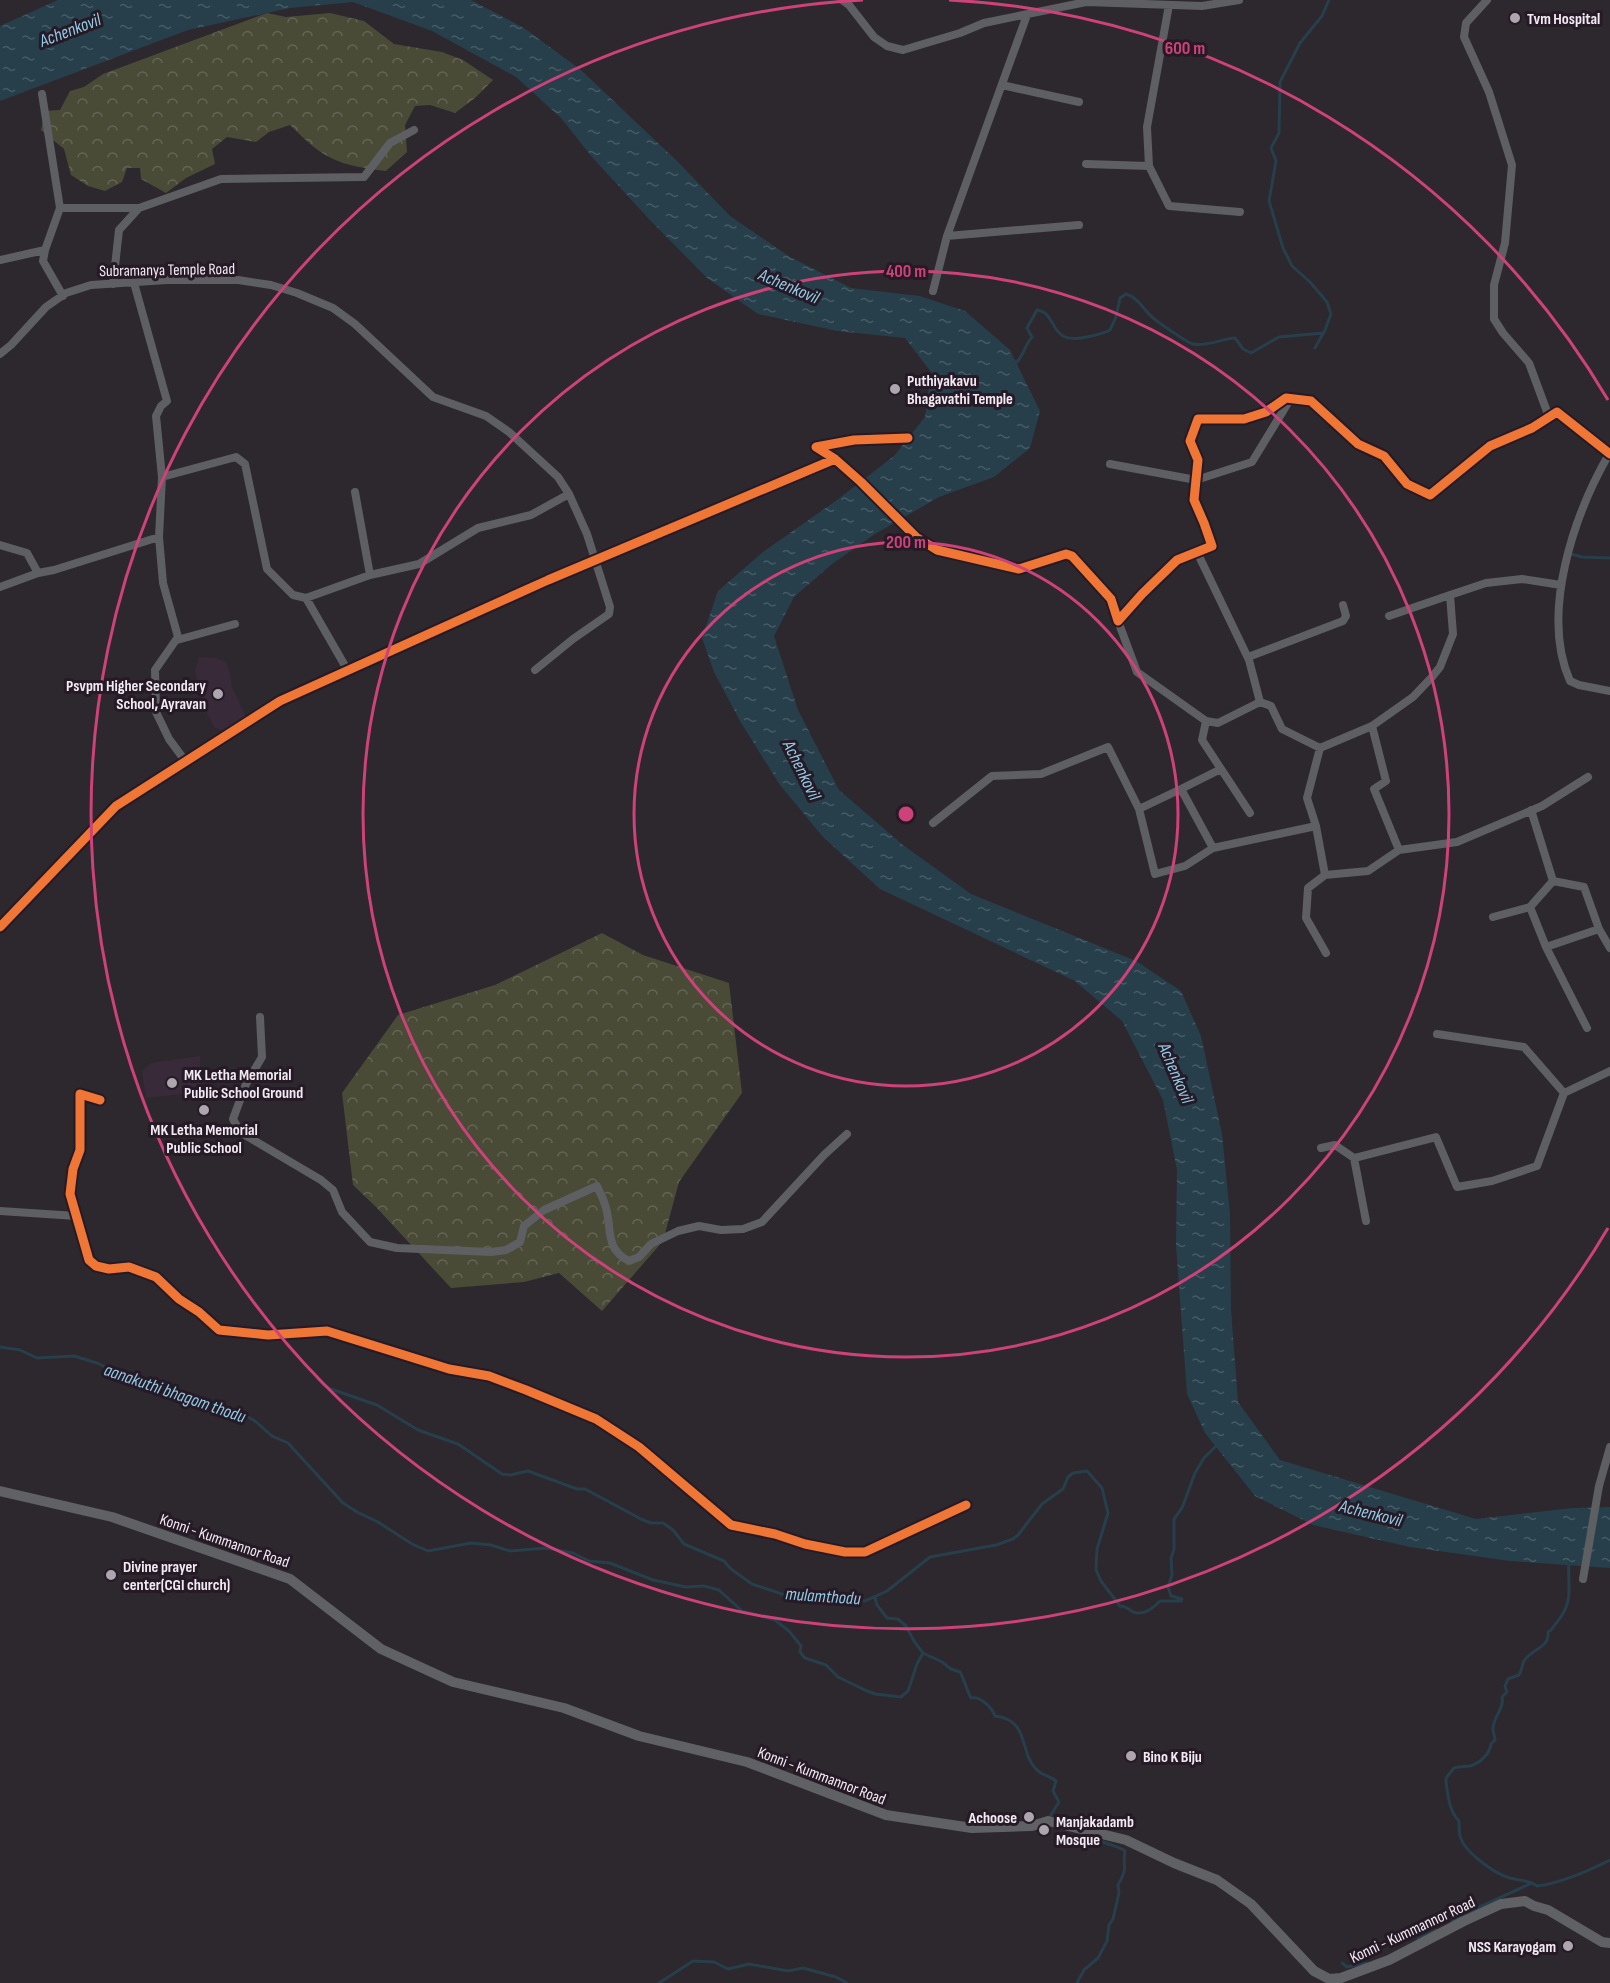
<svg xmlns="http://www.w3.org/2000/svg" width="1610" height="1983" font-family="'Sofia Sans Condensed',sans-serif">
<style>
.built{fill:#382a39}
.forest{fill:url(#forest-crowns)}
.water{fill:url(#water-ripples)}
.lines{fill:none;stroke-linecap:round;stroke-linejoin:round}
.stream{stroke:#263f4b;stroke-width:3}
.street{stroke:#5d5f63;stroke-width:8}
.secondary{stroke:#5f6165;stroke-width:10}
.cycleway-casing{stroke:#261a27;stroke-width:13}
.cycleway{stroke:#f07635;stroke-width:9}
.ring{fill:none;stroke:#cc4279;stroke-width:3}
.poi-dot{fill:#ada6ae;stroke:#261a27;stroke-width:2}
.labels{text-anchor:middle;stroke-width:6;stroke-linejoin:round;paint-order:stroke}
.poi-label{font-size:16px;font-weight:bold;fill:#f2eaf3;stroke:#261a27;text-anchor:start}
.street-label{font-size:16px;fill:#f2eaf3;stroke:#261a27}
.water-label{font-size:18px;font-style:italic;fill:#91cbe5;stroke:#261a27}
.centre{fill:#cc4279;stroke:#261a27;stroke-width:3}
.ring-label{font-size:18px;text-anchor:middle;font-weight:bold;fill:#cc4279;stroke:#261a27;stroke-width:6;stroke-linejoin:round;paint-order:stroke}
</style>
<defs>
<pattern id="forest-crowns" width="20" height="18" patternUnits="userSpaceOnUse" patternTransform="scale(1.5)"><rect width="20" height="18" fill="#494b36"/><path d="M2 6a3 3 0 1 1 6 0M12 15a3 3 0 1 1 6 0" fill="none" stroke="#646554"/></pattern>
<pattern id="water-ripples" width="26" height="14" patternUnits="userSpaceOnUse" patternTransform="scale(1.5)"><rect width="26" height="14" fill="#263f4b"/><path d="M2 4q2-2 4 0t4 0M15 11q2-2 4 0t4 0" fill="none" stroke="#465b65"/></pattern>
</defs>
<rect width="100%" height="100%" fill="#2d272e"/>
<path class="built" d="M199,657L217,658L226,662L230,674L232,687L247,719L224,732L214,727L206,711L195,671Z
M200,1056L201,1092L146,1098L142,1072L151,1063Z"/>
<path class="forest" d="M267,13L286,17L330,13L364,21L394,44L442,52L463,60L493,80L475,98L455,113L430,105L415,106L405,125L407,152L386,171C368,169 347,166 331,158C315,150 302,137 290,125L269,132L256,142L227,137L212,149L215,164L186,178L166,193L141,179L140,168H127L122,182L105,191L88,186L71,175L64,149L41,130L45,111L60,110L70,91L84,87L103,74Z
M602,933L643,955L729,983L742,1093L679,1182L663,1241L602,1311L559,1273L524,1282L451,1288L376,1207L353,1185L342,1093L398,1015L495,985Z"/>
<path class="water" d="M58,0H471L524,28L581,70L677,161L730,216L790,257L851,288L920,296L965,311L1010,350L1040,411L1030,448L994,477L939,497L875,534L832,564L794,597L774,636L798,710L839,790L903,845L971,894L1136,961L1181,991L1201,1036L1222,1134L1230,1214L1231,1310L1238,1402L1280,1460L1476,1519L1572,1508L1610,1507V1568L1510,1561L1410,1547L1313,1525L1255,1496L1205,1433L1187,1394L1176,1245L1177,1170L1163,1100L1122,1021L1075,981L880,889L823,837L780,785L740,721L714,672L702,638L718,591L763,552L837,500L894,456L925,417L931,372L905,338L837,331L758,314L707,278L648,218L592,157L561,118L516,77L432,31L353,2L290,8L188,30L0,101V26Z"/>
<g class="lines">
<path class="stream" d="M1315,348L1325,330L1331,314L1327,302L1310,282L1292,266L1283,248L1269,201L1276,161L1271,148L1279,133L1280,82L1300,43L1322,16L1329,0
M1014,362H1017C1024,354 1025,345 1032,337L1027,328L1037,310C1059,313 1047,346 1087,337C1095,335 1103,334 1110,330L1116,317L1120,298L1126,294C1137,297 1142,307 1150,315C1154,320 1188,343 1193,344C1205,347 1221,339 1235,338L1243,349L1251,353L1279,337L1323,333
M1571,554L1582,557L1610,558
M0,1347L20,1350L37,1358L74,1356L97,1363L144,1386L167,1391L219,1411L241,1413L255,1421L272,1436L288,1443L343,1503L357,1512L378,1522L412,1544L428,1551L471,1543L491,1545L510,1551L546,1548L573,1553L589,1561L610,1563L653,1580L686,1587L704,1586L719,1590L742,1611L775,1620L789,1631L801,1646L800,1652L805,1658L826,1665L838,1677L867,1691L875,1694L901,1697L908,1691L917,1664L923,1653
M318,1379L325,1386L331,1389L377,1405L418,1430L458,1444L502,1474L510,1475L528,1471L577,1489H585L641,1519L651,1523H663L673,1530L684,1544L724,1561L731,1569L752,1584L785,1595H845L857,1600L865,1601L887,1591L930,1557L996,1545L1013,1539L1018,1535L1042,1504L1063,1489L1068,1477L1073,1473L1087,1471L1102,1488L1108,1513L1097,1549L1096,1570L1101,1581L1120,1606C1126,1606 1128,1609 1133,1612C1144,1616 1153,1608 1160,1601H1181L1182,1599
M1569,1562C1567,1586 1575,1600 1557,1622C1553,1626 1554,1629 1548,1632C1550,1648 1531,1649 1524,1661C1522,1665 1522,1670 1519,1675L1508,1679L1505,1686L1507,1692L1502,1697C1505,1708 1492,1718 1493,1730C1493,1733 1495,1736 1495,1740L1491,1744C1490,1754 1480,1763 1470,1766C1465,1767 1460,1766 1454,1768L1446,1778V1782C1448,1796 1449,1811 1459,1821C1459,1826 1459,1831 1460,1836C1464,1852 1495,1874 1510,1878C1520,1881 1529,1880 1537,1886C1562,1883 1588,1871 1610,1860
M875,1598L877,1605L887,1618L898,1619L906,1626L914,1641L923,1653L942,1662L951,1669L960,1672C965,1681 966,1689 971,1698C981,1696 992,1708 995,1716C1030,1720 1019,1752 1036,1769C1041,1775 1050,1776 1056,1781L1053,1791L1059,1802L1049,1818
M1182,1599L1171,1596L1168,1587L1172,1575L1171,1558L1174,1550V1519L1182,1508L1195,1473L1204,1458L1218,1444
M1453,1921L1464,1914L1532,1883
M1418,1939L1436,1930
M1342,1963L1347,1967L1366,1963
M659,1983L693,1961L714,1962L728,1969L749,1964L788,1971L803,1968L836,1977L847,1983
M1077,1983L1084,1970L1098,1958L1107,1941L1109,1925L1113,1919L1119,1893L1118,1885C1129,1866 1122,1869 1125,1851C1116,1844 1103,1846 1095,1836"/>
<path class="street" d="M842,0L849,5L874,37L887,46L903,50L960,33L984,23L1086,2L1202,6L1239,0
M1487,0L1466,23L1464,37L1489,92L1512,165L1505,243L1494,285V319L1503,333L1529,363L1549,417
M1169,5L1147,127L1149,166L1169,206L1240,212
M1027,15L947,236L1079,225
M1002,85L1079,102
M42,94L60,208L45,250
M1086,164L1149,166
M60,208H139L119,230L113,284
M139,208L221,179L364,177L390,143L414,130
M0,260L45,250L43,261L63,296
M134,283L167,401L161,406L156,416L162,477L236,457L245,464L267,569L293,595L306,598L370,575
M933,291L947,236
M0,354L11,345L46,307L66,293L91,285L167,280H238L271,285L297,293L333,308L355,324L433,397L486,416L509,432L558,477L569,494L587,534L610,607L609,614L573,639L535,670
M908,438L854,440L816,447L835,459L861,482L916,537L937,550L1019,569L1066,554L1072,556L1111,599L1118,621L1142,594L1177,560L1212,546L1204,523L1194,500L1198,460L1190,441L1198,419H1244L1266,412L1286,398L1311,401L1358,444L1384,456L1407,484L1430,495L1490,446L1532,428L1557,412L1610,454
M1609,454C1574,515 1540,613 1570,681L1579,685L1610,691
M1110,464L1196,480L1252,462L1291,398
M162,477L159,537L163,583L178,637L155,670L156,712L169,739L186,762
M355,492L370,575L419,564L478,528L531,515L569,494
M0,545L27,553L38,573L54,570L159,537
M1197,552L1249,660L1260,702L1271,706L1282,729L1320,748L1372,726L1413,697L1432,677L1440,667L1453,634L1450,595L1486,583L1522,579L1561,585
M0,587L38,573
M306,598L348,671
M1389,616L1450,595
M1118,621L1137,672L1206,721L1218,723L1260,702
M177,640L235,624
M1248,657L1343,621L1346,616L1343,605
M1206,721L1202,740L1250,813
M1372,726L1386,781L1374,789L1399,850
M1221,769L1181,789L1213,848L1316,826L1307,798L1320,748
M1181,789L1139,809L1155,874L1185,866L1213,848
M1531,810L1553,881L1584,887L1599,929L1610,948
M933,823L992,776L1041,774L1108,747L1139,809
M1316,826L1325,875L1308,888L1306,918L1326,953
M1325,875L1368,871L1399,850L1457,842L1542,806L1588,777
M1493,917L1530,907
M0,927L116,806L280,701L548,580L835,459
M1546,947L1530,907L1553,881
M260,1017L262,1057L246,1084L233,1119L240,1132L321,1180L333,1190L342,1212L370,1242L397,1248L491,1252L506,1250L520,1242L524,1226L544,1210L597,1186C600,1193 604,1200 606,1208C612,1230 605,1249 629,1261L639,1257L651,1244L678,1231L699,1226L721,1230L743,1229L762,1222L824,1155L847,1134
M1587,1028L1546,947L1599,929
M1437,1034L1524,1047L1564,1093L1610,1071
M100,1100L80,1094V1150L73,1169L70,1194L89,1260L96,1266L109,1269L129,1267L156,1277L179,1299L199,1312L219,1330L268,1335L327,1331L449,1369L489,1376L526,1390L596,1419L639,1447L731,1525L775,1534L805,1544L845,1552H865L966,1505
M1321,1148L1335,1145L1354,1158L1436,1137L1457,1187L1492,1181L1537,1166L1564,1093
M1354,1158L1366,1221
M0,1211L76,1216
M1583,1579L1599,1486L1610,1447"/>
<path class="secondary" d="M0,1491L112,1517L290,1579L381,1649L453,1682L564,1708L639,1736L747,1762L886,1815L972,1828L1032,1826L1048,1821L1126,1840L1174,1863L1217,1880L1251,1904L1314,1971L1329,1979L1341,1978L1389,1960L1464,1921L1501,1904L1525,1901L1534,1906L1548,1910L1602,1942L1610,1943"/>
<defs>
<path id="cycleway" d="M908,438L854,440L816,447L835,459L861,482L916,537L937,550L1019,569L1066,554L1072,556L1111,599L1118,621L1142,594L1177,560L1212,546L1204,523L1194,500L1198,460L1190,441L1198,419H1244L1266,412L1286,398L1311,401L1358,444L1384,456L1407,484L1430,495L1490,446L1532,428L1557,412L1610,454
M0,927L116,806L280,701L548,580L835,459
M100,1100L80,1094V1150L73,1169L70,1194L89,1260L96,1266L109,1269L129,1267L156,1277L179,1299L199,1312L219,1330L268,1335L327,1331L449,1369L489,1376L526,1390L596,1419L639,1447L731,1525L775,1534L805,1544L845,1552H865L966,1505"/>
</defs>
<use href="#cycleway" class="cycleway-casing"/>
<use href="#cycleway" class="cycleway"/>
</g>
<g class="ring">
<circle cx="906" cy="814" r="272"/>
<circle cx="906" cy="814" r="543"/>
<path d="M1608 1228A815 815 0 1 1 863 0M949 0A815 815 0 0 1 1608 400"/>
</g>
<g class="poi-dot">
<circle cx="1515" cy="18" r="6"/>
<circle cx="895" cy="389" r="6"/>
<circle cx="218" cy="694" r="6"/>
<circle cx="172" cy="1083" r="6"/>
<circle cx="204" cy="1110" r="6"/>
<circle cx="111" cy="1575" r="6"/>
<circle cx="1131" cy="1756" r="6"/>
<circle cx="1029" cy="1817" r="6"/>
<circle cx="1044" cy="1830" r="6"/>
<circle cx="1568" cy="1946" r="6"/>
</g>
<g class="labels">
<g class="poi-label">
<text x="1527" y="24">Tvm Hospital</text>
<text x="907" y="386">Puthiyakavu<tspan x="907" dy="18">Bhagavathi Temple</tspan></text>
<text x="206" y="691" text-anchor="end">Psvpm Higher Secondary<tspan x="206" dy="18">School, Ayravan</tspan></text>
<text x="184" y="1080">MK Letha Memorial<tspan x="184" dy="18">Public School Ground</tspan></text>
<text x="204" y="1135" text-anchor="middle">MK Letha Memorial<tspan x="204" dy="18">Public School</tspan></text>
<text x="123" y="1572">Divine prayer<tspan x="123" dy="18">center(CGI church)</tspan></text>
<text x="1143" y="1762">Bino K Biju</text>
<text x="1017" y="1823" text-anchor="end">Achoose</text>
<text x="1056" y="1827">Manjakadamb<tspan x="1056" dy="18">Mosque</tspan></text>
<text x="1556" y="1952" text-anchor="end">NSS Karayogam</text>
</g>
<g class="street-label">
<text transform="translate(167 269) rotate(-1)" y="6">Subramanya Temple Road</text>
<text transform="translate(225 1540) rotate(19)" y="6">Konni - Kummannor Road</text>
<text transform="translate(822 1775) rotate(21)" y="6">Konni - Kummannor Road</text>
<text transform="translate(1412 1929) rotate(-25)" y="6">Konni - Kummannor Road</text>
</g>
<g class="water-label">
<text transform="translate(70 30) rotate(-21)" y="6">Achenkovil</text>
<text transform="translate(789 286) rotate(23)" y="6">Achenkovil</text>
<text transform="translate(802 770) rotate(64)" y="6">Achenkovil</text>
<text transform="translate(1176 1073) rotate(67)" y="6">Achenkovil</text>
<text transform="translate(175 1393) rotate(19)" y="6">aanakuthi bhagom thodu</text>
<text transform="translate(1371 1513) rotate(14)" y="6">Achenkovil</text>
<text transform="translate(823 1596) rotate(4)" y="6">mulamthodu</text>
</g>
</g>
<circle cx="906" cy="814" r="9" class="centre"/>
<g class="ring-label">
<text x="1185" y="54">600 m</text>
<text x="906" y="277">400 m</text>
<text x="906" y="548">200 m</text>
</g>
</svg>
